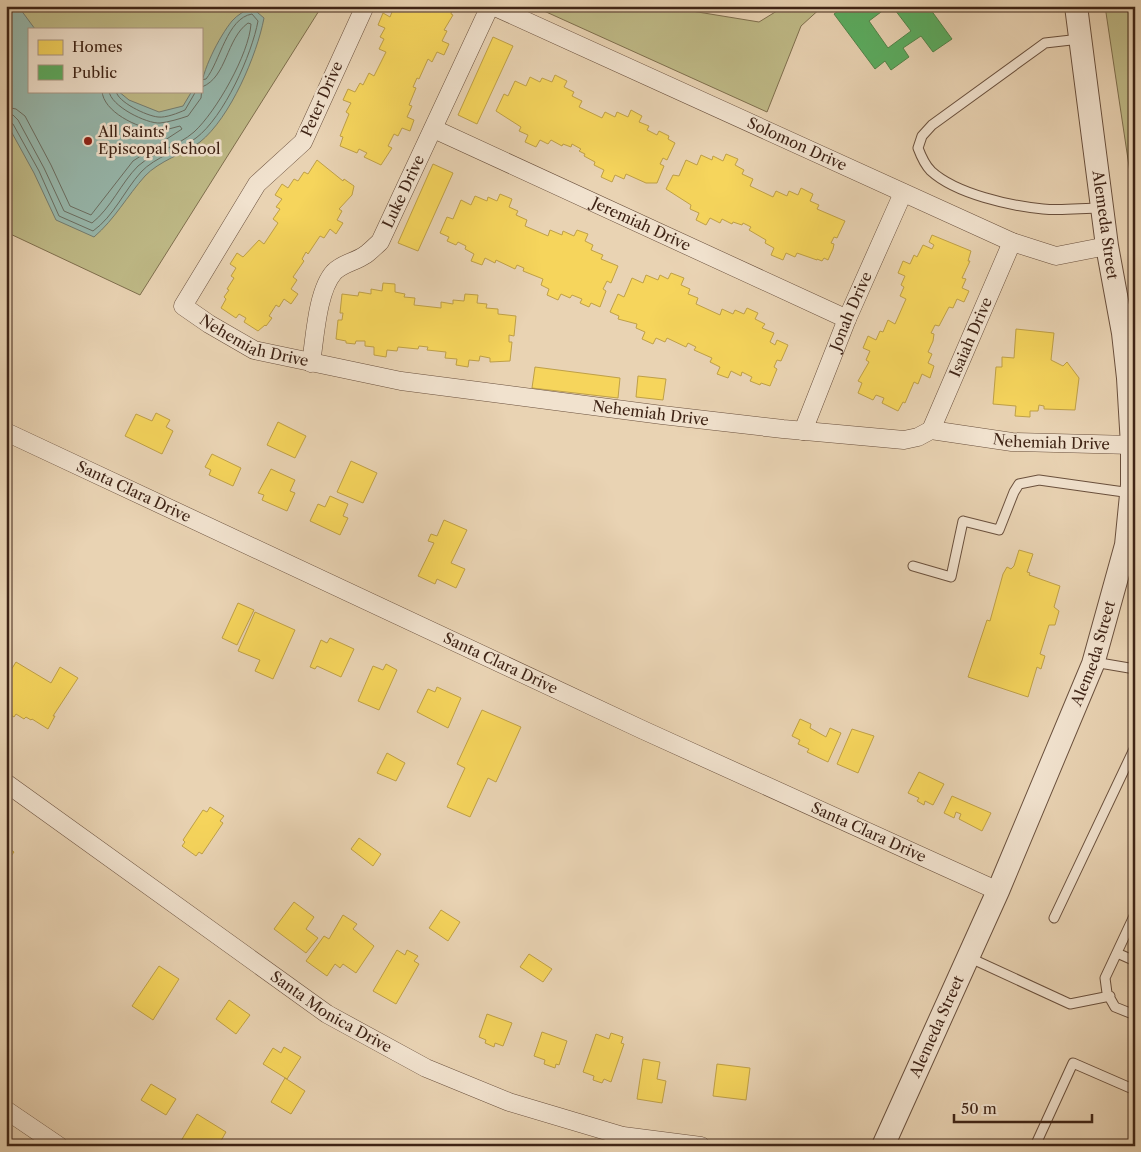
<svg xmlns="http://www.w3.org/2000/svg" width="1141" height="1152" font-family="'Libre Caslon Text',serif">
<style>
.green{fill:#bfba87;stroke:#7f6f4e;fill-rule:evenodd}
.water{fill:#97b8ad;stroke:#747d71}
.homes{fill:#f6d55c;stroke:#bfa047}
.public{fill:#5aae61;stroke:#52854a}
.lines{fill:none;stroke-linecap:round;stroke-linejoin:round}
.shore{stroke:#6b6e62;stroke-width:1}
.service-casing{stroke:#6a503d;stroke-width:11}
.minor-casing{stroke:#6a503d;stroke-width:19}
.tertiary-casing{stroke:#6a503d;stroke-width:24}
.service{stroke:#f1e2ce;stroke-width:9}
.minor{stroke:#f1e2ce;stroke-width:18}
.tertiary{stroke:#f1e2ce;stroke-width:22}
.poi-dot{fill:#8f2418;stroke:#f1e2ce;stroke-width:2}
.labels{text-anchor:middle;stroke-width:5;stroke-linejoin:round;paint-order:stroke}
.street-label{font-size:15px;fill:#3f2416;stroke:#f1e2ce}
.poi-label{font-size:15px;fill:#3f2416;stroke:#f1e2ce;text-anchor:start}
</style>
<rect width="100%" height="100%" fill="#e9d3b3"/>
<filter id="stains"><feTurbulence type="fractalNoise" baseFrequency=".004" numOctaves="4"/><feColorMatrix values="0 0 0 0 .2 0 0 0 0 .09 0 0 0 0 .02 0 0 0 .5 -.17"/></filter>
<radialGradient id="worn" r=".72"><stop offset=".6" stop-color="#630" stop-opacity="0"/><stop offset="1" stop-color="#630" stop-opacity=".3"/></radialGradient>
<path class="green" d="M6,6H322L140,295L6,232ZM29,29H201V91H29Z
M533,6H661L759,22L785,6H823L801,26L767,112Z
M1105,6H1135V206Z"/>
<path class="water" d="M6,6H18L35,29H29V91H118L129,100L159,112L183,106L192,91H201C201,72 219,37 232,21C237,15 245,11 251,7L264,18C257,55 230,118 200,142C183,154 159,161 145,176C127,196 115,219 94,237L56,220L34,173L6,122Z"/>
<path class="homes" d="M399,6H453L451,14L453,15L444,30L447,31L442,41L449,44L444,55L437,52L432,62L428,59L419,79L417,78L413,87L416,88L409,105L412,106L407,117L414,120L410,131L402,128L398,136L394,134L388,146L392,148L381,165L364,157L367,153L359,149L357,153L340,146L343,137L340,136L349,114L346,112L351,103L343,100L348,89L355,92L360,83L363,85L369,73L374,76L386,52L379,49L384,39L380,37L385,28L378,25L383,13L390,17L394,7L398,9Z
M493,37L513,46L477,124L458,115Z
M555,75L567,81L564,87L574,92L572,96L582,101L579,107L602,118L605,112L615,117L617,112L628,117L631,110L642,116L639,122L649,126L647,130L657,135L659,131L669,136L668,139L675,143L667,160L663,158L660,164L664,166L657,183H646L626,174L624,179L615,175L612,182L601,177L604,170L594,165L595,162L584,156L585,154L579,151L581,149L572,144L571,147L563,144L562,146L551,140L548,144L540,140L536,147L525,142L528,135L519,131L521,127L496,111L504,94L508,96L515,81L526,86L530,77L540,82L542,78L552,82Z
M726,154L738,159L735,165L744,170L742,174L753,179L750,186L773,197L776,191L787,196L789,191L798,195L801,188L813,194L810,201L819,205L817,209L845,221L837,238L834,237L831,243L834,244L833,249L828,260L824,258L822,261L817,259V260L797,253L795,257L786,253L783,260L771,255L774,248L765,243L766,240L749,230L751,227L743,223L742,225L733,222L732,224L722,219L720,223L710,218L706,225L696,220L699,213L690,209L691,205L666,189L673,175L679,176L686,160L697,165L701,155L712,160L713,156L723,161Z
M317,160L343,181L344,179L354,186L352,195L339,209L342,211L337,220L343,223L336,234L330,229L324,238L320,236L308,254L306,252L302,259L304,261L293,277L297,280L291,289L298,294L291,304L284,299L279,307L276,305L269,316L272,318L266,326L265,325L258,331L244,322L246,318L239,314L236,318L221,308L226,299L224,297L229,290L227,289L234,278L231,276L236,268L230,264L237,253L243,257L259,240L264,244L278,223L273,219L280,209L276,207L282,199L275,195L282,184L288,188L294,179L298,181L304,172L308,174Z
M433,164L453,173L418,251L398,243Z
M500,194L512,199L509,207L518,211L516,215L527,220L525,226L548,236L550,230L562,235L563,231L574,236L577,230L588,234L585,241L593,245L591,250L603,255L601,259L618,266L611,283L607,281L603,289L606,291L600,307L591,303L589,307L580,303L582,299L572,295L570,298L561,294L558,300L547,295L549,289L541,285L543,279L523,271L524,268L517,265L515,269L496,260L495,263L485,258L482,265L471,261L474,254L465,249L466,246L458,242L456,245L447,241L449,237L440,233L447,217L453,219L461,200L471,205L475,196L487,201L488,197L497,201Z
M932,235L971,251L968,261H970L962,278L966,279L962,288L969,291L964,302L957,299L953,308L949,307L939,326L935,325L931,333L934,334L933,341L928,352L932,354L928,363L934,366L930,378L922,374L918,384L914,382L905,403L903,402L898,411L882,403L884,398L876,395L873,400L858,393L862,383L858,381L869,362L866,360L870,351L863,348L868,336L876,340L880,331L883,332L888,320L895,324L906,299L900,296L904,287L901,285L905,276L898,273L903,261L910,264L914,255L917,257L923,245L932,249L934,245L929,242Z
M671,273L684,278L681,285L690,289L688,294L698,298L696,304L720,315L722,309L733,314L735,310L744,314L747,308L758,313L755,319L765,324L762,328L774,333L770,342L775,345L777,340L788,345L781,361L777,360L774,367L777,369L770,386L761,383L760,385L750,381L752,377L742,372L741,376L731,371L728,378L717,374L720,367L710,362L712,358L694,350L696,347L688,343L686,347L667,338L665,342L656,338L653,344L642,339L645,332L636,328L637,324L618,319L619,316L610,312L618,294L624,297L632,278L643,283L646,275L658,280L660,275L668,279Z
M383,283L395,284V292L405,294L404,297L415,298L414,305L441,308V302L453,304V300L464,301L465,294L478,295L477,303L487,304L486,308L498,309V314L516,316L514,336L509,335V342H512L510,361L490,362V358L480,356L479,361L469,360L468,367L456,365L457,359L445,358L446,352L427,350L428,347L419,346L418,349L398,347L397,351L387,350L386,357L374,355V347L365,346V341H356L355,344L346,343V341L336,339L338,320H342L343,313H340L342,294L358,296L359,292L371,294V289L382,291Z
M1016,329L1054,333L1051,360L1063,366L1067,362L1079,378L1075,410L1044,409V406L1039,405L1038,411H1030V417L1015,416L1016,406L993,404L996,367H1002V357L1014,358Z
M535,367L620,378L618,398L532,388Z
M638,376L666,379L663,400L636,397Z
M156,413L170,420L166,427L173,431L162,454L125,436L136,414L152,421Z
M278,422L306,436L295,458L267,445Z
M212,454L241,468L233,486L209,475L211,470L205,467Z
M351,461L377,473L363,503L337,492Z
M271,469L295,480L290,491L295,493L287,511L262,500L264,495L258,493Z
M330,496L348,504L343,516L348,518L340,535L310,521L318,504L325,507Z
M444,520L467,530L451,563L465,569L456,588L437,579L435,584L418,576L434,543L428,541L431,534L437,536Z
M1019,550L1033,554L1027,572L1030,573L1029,575L1060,586L1054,607L1059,611L1055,625H1049L1040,654L1045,656L1041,669L1037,667L1028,697L968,677L987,620L990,621L1003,574L1007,567L1011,569L1014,566Z
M238,603L254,610L237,645L222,638Z
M255,612L295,630L273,679L255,671L260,660L238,651Z
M6,626L12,629L6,639Z
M330,638L354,649L341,677L317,666L315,669L310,667L321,640L327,643Z
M16,662L51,683L60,667L78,678L53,716H55L48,729L32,719L31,720L26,717L24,719L16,714L14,717L6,712L9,707L6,705V678Z
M386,664L397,670L379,710L358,701L373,666L383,670Z
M437,687L461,698L448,728L417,712L428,689L435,692Z
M482,710L521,727L496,782L488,778L470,817L447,807L465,768L457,764Z
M800,719L811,724L810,728L826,737L830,728L841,733L828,762L807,752L809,749L798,744L800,740L792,736Z
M852,729L874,736L858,773L837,764Z
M387,753L405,763L396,781L377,773Z
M919,772L944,784L933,805L925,801L924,805L917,801L919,798L908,793Z
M952,796L991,813L982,831L959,819L961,814L956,812L954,818L944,813Z
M210,807L224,816L220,821L223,823L202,854L199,852L196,856L182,846L185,842L183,840L203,810L207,812Z
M359,838L381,854L373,866L351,849Z
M6,846L14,852L6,863Z
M294,902L314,917L306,929L318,938L306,953L274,929Z
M441,910L460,922L448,941L429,928Z
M343,915L357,924L353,929L374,946L356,973L343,964L340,968L335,964L327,976L306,961L324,936L329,939Z
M397,950L405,955L407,950L418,956L414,961L419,964L396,1004L373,991Z
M529,954L552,969L543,982L520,967Z
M159,966L179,979L153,1020L132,1006Z
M229,1000L250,1015L236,1034L216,1019Z
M487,1014L512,1023L503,1046L495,1043L494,1047L485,1043L486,1040L479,1037Z
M542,1032L567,1041L559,1065L556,1064L555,1068L544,1064L545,1060L534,1056Z
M611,1033L623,1037L621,1043L624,1044L611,1082L604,1079L602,1083L593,1080L594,1076L583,1072L596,1034L609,1039Z
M284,1047L301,1057L287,1079L263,1064L273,1048L281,1053Z
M643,1059L660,1062L657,1079L666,1081L662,1103L637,1099Z
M717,1064L750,1068L746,1100L713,1096Z
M285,1078L305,1091L291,1114L271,1102Z
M151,1084L176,1099L166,1115L141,1100Z
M197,1114L226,1132L218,1146H178Z"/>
<path class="public" d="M845,6H889L869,21L888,48L911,31L892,6H928L952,39L933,52L921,36L903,48L909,57L891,70L885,61L875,69L834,14Z"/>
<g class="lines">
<path class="shore" d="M116,91C117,102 147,116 158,117C166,118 178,113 185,110L196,91
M6,107L16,109L25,116L51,165L70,206L91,215L133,161L182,129L180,126C172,128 164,131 156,130C138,128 103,112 102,91
M6,114L13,115L18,120L44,168L64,211L92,223C111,208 121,183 138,166C154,152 178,146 194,132C216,112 249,54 251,24L248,23C226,39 227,77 202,87L201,98L188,116C179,119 169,122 160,123C147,124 110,106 109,91
M6,121L13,124L39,171L59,216L93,231C114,216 124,191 141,172C155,157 180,150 196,138C224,117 252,54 258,21L252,14C227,18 220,62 206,79L201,80"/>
<defs>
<path id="service" d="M1080,39L1045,43L932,125L922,136L918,148C921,156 925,165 931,171C956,194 1011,206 1043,209C1062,211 1082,208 1101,208
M913,566L951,577L963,521L999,530L1014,492L1019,484L1039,480L1131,493
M1094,662L1135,669
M1135,914L1105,978L1107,993L1115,1007L1135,1015
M1054,918L1135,747
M1117,953L1135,961
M968,957L1070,1004L1110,996
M1035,1146L1073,1063L1135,1090"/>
<g id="minor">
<path id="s1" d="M365,6L303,142L257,184L183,306L209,324L254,350L401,381L662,415L783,429L904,440L918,437L931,430L1012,442L1132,445"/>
<path id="s2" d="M493,6L1012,242L1056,256L1107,246"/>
<path id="s3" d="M434,129L847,319"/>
<path id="s4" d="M311,363C315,338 317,291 334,272C343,263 355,262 365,255C370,252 375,246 380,242L490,6"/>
<path id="s5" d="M931,430L1012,242"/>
<path id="s6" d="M803,431L847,319L903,193"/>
<path id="s7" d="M6,432L643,730L998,891"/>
<path id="s8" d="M6,783L327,1014L426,1068L509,1102L623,1136L701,1146"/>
<path d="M6,1110L59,1146"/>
</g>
<g id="tertiary">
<path id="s9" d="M883,1146L998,891L1093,664L1126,545L1132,485V445L1128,378L1123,333L1107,246L1076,6"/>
</g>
</defs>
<use href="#service" class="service-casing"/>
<use href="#minor" class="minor-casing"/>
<use href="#tertiary" class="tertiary-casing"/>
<use href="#service" class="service"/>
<use href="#minor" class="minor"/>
<use href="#tertiary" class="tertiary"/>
</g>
<circle class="poi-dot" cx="88" cy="141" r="5"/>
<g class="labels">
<g class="street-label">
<text transform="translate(322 99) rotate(-66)" y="5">Peter Drive</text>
<text dy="5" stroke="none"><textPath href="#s2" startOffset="334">Solomon Drive</textPath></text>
<text dy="5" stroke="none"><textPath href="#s4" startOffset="206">Luke Drive</textPath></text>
<text dy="5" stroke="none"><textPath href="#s3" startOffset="228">Jeremiah Drive</textPath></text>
<text transform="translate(1105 225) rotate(82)" y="5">Alemeda Street</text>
<text dy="5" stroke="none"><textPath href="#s6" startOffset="129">Jonah Drive</textPath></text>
<text dy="5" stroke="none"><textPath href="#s5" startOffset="101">Isaiah Drive</textPath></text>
<text dy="5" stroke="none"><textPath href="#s1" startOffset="435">Nehemiah Drive</textPath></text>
<text dy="5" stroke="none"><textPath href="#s1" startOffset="840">Nehemiah Drive</textPath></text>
<text dy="5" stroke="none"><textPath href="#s1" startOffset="1245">Nehemiah Drive</textPath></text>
<text dy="5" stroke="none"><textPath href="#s7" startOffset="141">Santa Clara Drive</textPath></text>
<text dy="5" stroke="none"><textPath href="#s9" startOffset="536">Alemeda Street</textPath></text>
<text dy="5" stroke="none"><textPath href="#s7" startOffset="546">Santa Clara Drive</textPath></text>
<text dy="5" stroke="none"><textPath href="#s7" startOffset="951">Santa Clara Drive</textPath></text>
<text dy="5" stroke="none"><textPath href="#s8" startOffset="398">Santa Monica Drive</textPath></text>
<text dy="5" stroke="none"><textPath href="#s9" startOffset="131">Alemeda Street</textPath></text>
</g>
<g class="poi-label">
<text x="98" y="137">All Saints'<tspan x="98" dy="17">Episcopal School</tspan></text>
</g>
</g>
<rect width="1141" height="1152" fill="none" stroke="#e9d3b3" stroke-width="25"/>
<rect x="8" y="8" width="1126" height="1137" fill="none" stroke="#3f2416" stroke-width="2.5"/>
<rect x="12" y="12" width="1116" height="1127" fill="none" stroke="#3f2416"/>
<rect x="28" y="28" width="175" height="65" fill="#f1e2ce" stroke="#aa9684"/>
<rect x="38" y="40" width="25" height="15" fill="#f6d55c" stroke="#aa9684"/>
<text x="72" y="52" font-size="15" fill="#3f2416">Homes</text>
<rect x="38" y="65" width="25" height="15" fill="#5aae61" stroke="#aa9684"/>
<text x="72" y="78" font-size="15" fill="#3f2416">Public</text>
<path d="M954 1114v8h138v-8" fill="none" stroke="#3f2416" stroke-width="2.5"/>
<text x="961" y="1114" font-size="15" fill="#3f2416" stroke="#f1e2ce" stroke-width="4" paint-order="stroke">50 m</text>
<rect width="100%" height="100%" filter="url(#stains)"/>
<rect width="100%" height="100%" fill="url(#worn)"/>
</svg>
